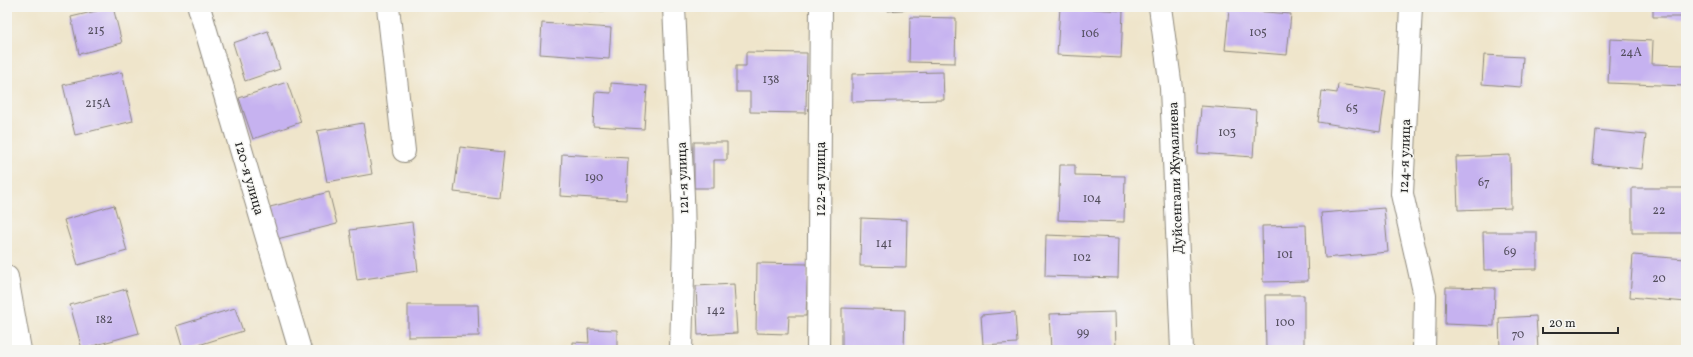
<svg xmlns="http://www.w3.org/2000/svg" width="1693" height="357" font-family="Vollkorn,serif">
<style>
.building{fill:#c6b2f0}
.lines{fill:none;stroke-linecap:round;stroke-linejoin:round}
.minor-casing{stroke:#8d887b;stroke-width:24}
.minor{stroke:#fff;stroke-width:22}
.labels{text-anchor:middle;stroke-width:3;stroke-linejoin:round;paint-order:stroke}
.number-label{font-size:12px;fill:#524d5c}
.street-label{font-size:14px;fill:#2b2b2b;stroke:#f6f6f2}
</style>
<rect width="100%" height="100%" fill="#f6f6f2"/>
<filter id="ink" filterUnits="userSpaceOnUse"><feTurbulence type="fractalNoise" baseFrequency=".025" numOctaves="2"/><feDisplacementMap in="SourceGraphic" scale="8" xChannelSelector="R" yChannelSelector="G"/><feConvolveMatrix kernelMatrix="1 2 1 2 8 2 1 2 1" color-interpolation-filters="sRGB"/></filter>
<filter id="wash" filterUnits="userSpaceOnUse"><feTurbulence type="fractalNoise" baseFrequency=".012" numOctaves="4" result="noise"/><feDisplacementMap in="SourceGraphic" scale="16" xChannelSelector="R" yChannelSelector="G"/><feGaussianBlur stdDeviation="0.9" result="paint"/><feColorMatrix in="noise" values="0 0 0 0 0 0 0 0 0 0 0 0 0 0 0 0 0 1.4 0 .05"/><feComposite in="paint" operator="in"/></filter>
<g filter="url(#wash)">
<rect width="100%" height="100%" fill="#efe5cb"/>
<g id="blocks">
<path class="building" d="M113,7L122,43L79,54L71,17Z
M589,7H657V10L589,11Z
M887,7H927V8L888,11Z
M1060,7L1123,11L1121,58L1057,55Z
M1653,7H1686V17H1653Z
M1229,9L1291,14L1287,55L1225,50Z
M910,17L956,18L955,63L909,62Z
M542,23L611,28L609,59L540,54Z
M268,31L280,69L245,81L233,43Z
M1610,39L1653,41L1652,64L1685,65V86L1608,83Z
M746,52L807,53L806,113L750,112V92H736V66H746Z
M1484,55L1523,57L1521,87L1482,84Z
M122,72L133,121L75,135L63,85Z
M943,72L944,100L852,102V74Z
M287,82L301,122L253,139L239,98Z
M611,83L647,86L644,129L593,126L595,92L611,93Z
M1338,84L1386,91L1380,132L1318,122L1322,91L1337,93Z
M1201,106L1256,110L1253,157L1198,153Z
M363,123L372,174L327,182L317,131Z
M1596,130L1646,135L1642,169L1593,164Z
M694,142H727V160H714V188H694Z
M460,147L504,152L499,197L454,192Z
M562,154L628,158L626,200L560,196Z
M1510,155L1511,208L1458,210L1456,157Z
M1060,165H1075V175L1125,176L1124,222L1058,220Z
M1632,188H1686V233H1632Z
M329,192L337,224L277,239L270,207Z
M114,205L127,251L78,265L64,220Z
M1384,208L1388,252L1325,258L1321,213Z
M861,218L907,220L906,267L860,266Z
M412,222L418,271L357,280L350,230Z
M1306,225L1308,281L1263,282L1262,226Z
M1483,232H1537V269L1484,270Z
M1046,235L1119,238L1118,278L1045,276Z
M1633,255L1686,259V302L1630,297Z
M757,263L808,264L806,316H789L788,334L756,333Z
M734,284L737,333L698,335L696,286Z
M1446,287L1495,288L1494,326L1445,324Z
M126,289L139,333L82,349L70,305Z
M1265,295H1304V350H1266Z
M408,305H478L479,336L408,337Z
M235,308L243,331L183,350L176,326Z
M842,308L905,310L904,350H842Z
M1015,312L1017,343L983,345L981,315Z
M1115,312L1116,350H1051L1049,314Z
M1536,316L1538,350H1500L1499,318Z
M588,329L617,330V350H573V342L589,343Z"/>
</g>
</g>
<g filter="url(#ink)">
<use href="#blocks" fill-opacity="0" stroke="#8d887b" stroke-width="1"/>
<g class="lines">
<defs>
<path id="minor" d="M199,7L300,350
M388,7L404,151
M674,7L683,197L684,239L681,350
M1160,7L1171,88L1182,350
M1411,7L1402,194L1425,296L1424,350
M7,277L20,350
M818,350L821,7"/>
</defs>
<use href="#minor" class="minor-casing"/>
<use href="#minor" class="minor"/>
</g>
</g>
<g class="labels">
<g class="number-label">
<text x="96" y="34">215</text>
<text x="1258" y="36">105</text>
<text x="1090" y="37">106</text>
<text x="1631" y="56">24А</text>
<text x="771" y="83">138</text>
<text x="98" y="107">215А</text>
<text x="1352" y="112">65</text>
<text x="1227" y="136">103</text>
<text x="594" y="181">190</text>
<text x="1484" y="186">67</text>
<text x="1092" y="202">104</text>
<text x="1659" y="214">22</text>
<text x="884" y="247">141</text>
<text x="1510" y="255">69</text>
<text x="1285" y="258">101</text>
<text x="1082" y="261">102</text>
<text x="1659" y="282">20</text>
<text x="716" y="314">142</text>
<text x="104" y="323">182</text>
<text x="1285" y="326">100</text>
<text x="1083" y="336">99</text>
<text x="1518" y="338">70</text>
</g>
<g class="street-label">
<text transform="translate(1404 156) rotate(-88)" y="5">124-я улица</text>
<text transform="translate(250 178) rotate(74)" y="5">120-я улица</text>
<text transform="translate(682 178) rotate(-92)" y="5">121-я улица</text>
<text transform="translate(1175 178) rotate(-92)" y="5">Дуйсенгали Жумалиева</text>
<text transform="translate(820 179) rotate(-90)" y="5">122-я улица</text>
</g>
</g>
<rect width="1693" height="357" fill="none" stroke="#f6f6f2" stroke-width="24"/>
<path d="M1543 327v6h75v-6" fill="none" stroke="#2b2b2b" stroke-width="2"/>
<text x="1549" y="327" font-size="12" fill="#2b2b2b" stroke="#f6f6f2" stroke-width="3" paint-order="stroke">20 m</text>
</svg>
